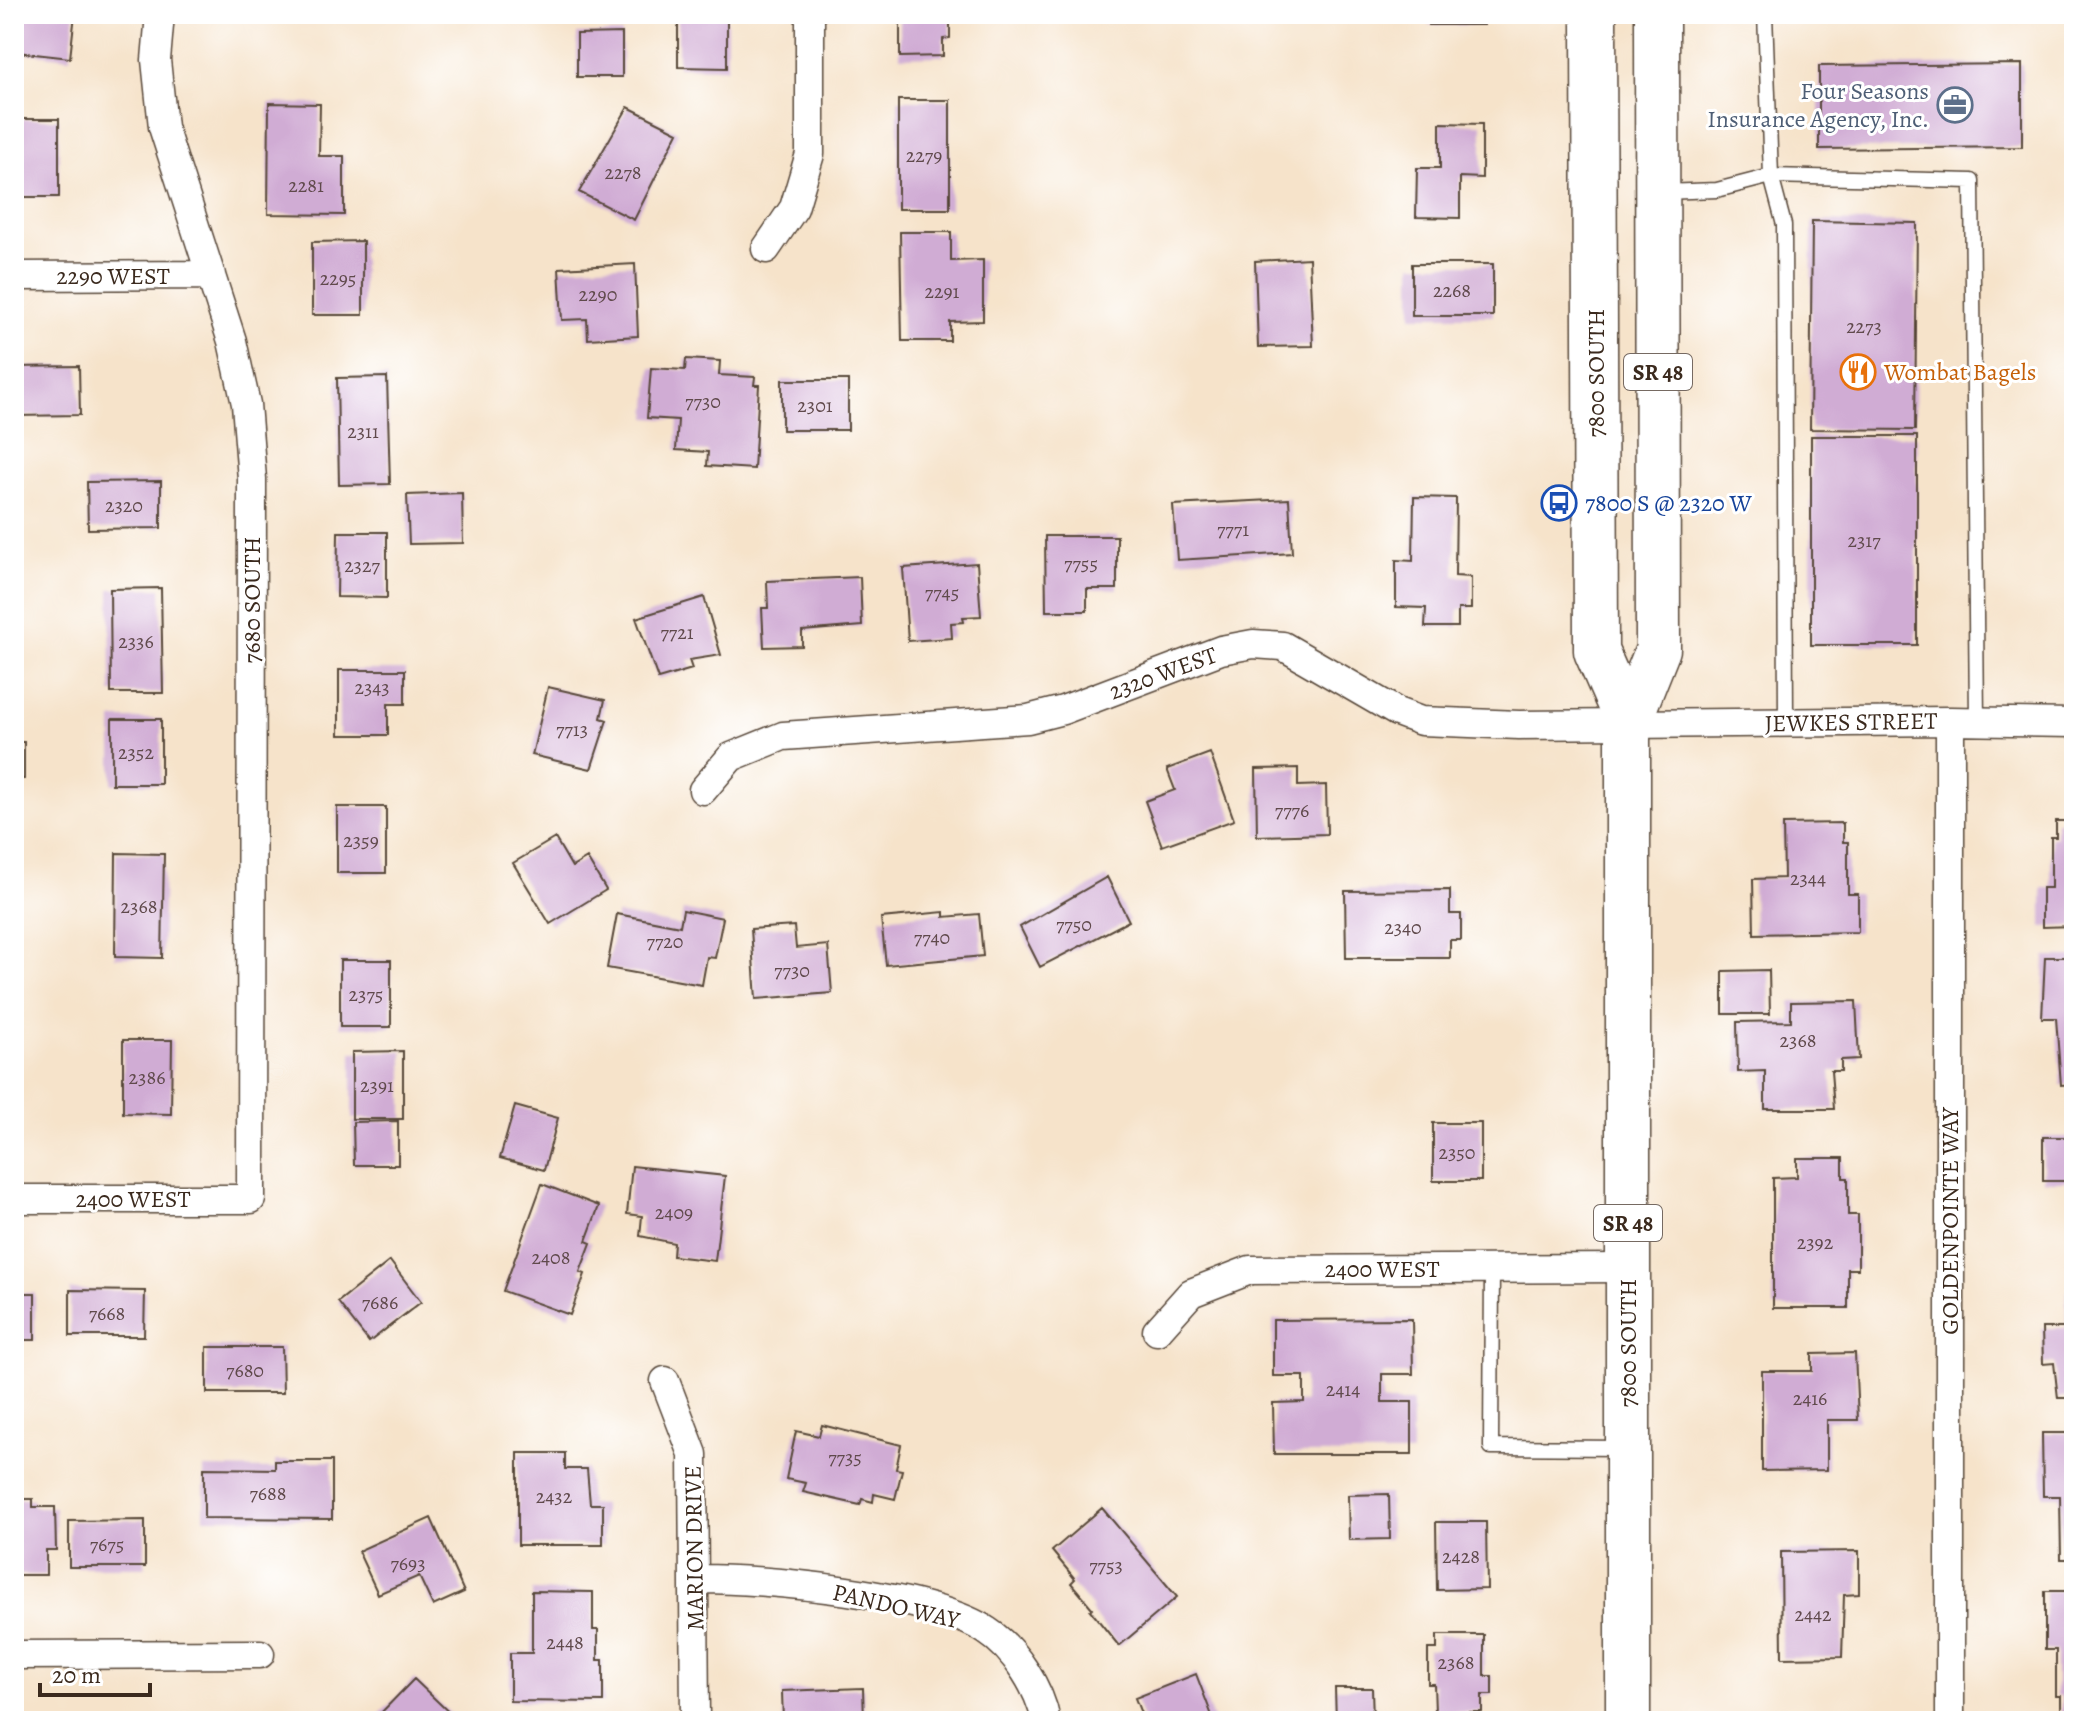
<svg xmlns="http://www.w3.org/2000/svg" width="2088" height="1735" font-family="Alegreya,serif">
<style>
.building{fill:#d0acd4}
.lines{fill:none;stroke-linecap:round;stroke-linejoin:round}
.lane-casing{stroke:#574638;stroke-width:17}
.street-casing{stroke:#574638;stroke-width:31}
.primary-casing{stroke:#574638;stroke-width:47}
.lane{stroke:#fff;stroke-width:14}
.street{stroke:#fff;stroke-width:28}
.primary{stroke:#fff;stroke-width:44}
.labels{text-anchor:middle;stroke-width:6;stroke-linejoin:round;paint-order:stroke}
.number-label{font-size:20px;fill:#604a4c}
.shield{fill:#fff;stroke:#766a62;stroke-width:2}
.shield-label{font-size:22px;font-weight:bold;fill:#3b2a1e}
.service-label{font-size:24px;fill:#4e5e75;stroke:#fff;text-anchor:end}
.street-label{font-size:24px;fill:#3b2a1e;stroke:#fff}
.food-label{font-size:24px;fill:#c56008;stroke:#fff;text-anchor:start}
.transit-label{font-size:24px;fill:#164399;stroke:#fff;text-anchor:start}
</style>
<rect width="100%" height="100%" fill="#fff"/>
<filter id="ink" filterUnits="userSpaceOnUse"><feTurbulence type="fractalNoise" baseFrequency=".0125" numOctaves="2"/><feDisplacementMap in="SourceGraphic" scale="16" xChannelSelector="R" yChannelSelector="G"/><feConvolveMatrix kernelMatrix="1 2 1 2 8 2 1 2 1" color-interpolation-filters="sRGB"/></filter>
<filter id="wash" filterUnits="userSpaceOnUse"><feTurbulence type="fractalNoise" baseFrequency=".006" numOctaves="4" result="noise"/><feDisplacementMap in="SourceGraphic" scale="32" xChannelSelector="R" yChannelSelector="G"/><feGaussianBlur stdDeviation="1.8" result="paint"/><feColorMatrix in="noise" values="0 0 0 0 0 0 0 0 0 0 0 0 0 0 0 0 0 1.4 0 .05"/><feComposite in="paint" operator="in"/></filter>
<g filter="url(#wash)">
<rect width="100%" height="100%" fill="#f6e3ca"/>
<g id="blocks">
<path class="building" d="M21,14H75L70,58L17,52Z
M678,14H727V68L678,67Z
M900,14H950V38L943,39V56L900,57Z
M1428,14H1484V25H1428Z
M622,33V77H577V34Z
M2022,64V147L1819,149V66Z
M898,100H950V209H898Z
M269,103L320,104L319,156H344V215L268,214Z
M628,107L678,132L634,220L579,192Z
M18,119H59V197H14V135H18Z
M1440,123L1482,124V178L1460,177V218L1416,217L1417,168H1440Z
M1812,221L1917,223L1915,430L1810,429Z
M900,232H951V261L983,260V321L950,322V341H902Z
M363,241V315H312V242Z
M1309,258L1313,346L1258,347L1255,261Z
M635,264L638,336L588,339L587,319L562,320L559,268Z
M1412,264H1493V316H1412Z
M686,359L720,361L719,375L755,377L754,385H759L754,469L707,466L708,452L676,450L678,420L647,418L651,368L685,370Z
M79,366L80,415L14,416V367Z
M387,377L390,484L339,485L337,378Z
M782,380H848V430H782Z
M1811,436H1917V645H1811Z
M161,481V528L88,529L87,482Z
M462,493L463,543L409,544L407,495Z
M1414,497L1456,498L1455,576L1471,577V609H1458V627H1425L1426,608L1396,607V560L1413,561Z
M1289,499L1292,553L1177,560L1173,505Z
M338,532H387V598L337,597Z
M1045,536H1117V589H1087V611H1046Z
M977,563L981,616L963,617L964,622L951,623L952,638L908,641L903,568Z
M860,577L862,626L802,631V646L764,647L762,608H768L767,581Z
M161,588L163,693H111L110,589Z
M704,597L721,655L689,660L692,669L658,679L636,618Z
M339,670H405V704H388V735H339Z
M548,687L605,700L601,718L607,720L591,769L532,755Z
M112,719H161V784H112Z
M14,742H24V779H14Z
M1210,753L1234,820L1162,846L1145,801L1175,790L1167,769Z
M1298,768V786L1326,785L1327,834L1257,836L1256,769Z
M337,807H386V873H337Z
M2056,821H2074V926L2042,927V888H2051V837H2056Z
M1843,823V842H1848V894H1858V932L1754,934L1753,879L1784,878L1783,824Z
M555,838L572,867L587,858L606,890L550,924L513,863Z
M116,853L164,854L162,958L115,957Z
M1107,877L1129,921L1040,967L1020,927Z
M1450,890V914H1461V940H1450V958H1346L1345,891Z
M683,910L723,918L715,958L707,957L702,985L607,968L617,914L680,926Z
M944,912V917L979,914L983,956L886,965L881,918Z
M794,926L796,948L828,945L832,993L756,999L751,929Z
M2045,957H2074V1084L2061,1085L2056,1018H2042Z
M340,960H391V1027H340Z
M1769,970L1770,1014H1723V971Z
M1856,1001L1859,1059L1841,1060V1071H1831L1834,1109H1765V1071L1738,1072L1737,1022L1791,1021V1002Z
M123,1040H172L171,1114L123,1113Z
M403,1051V1119H352V1052Z
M515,1106L558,1118L544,1170L500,1158Z
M398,1121V1165H354L353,1122Z
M1433,1123H1481V1181H1433Z
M2043,1137H2074V1231H2070V1181H2043Z
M1797,1158H1843V1178H1848V1215H1858V1269H1848V1308H1773V1178L1797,1177Z
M632,1166L725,1176L715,1261L673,1256L674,1243L640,1236L642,1216L627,1214Z
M542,1184L599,1206L586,1241L591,1243L580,1272L585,1274L570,1315L503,1291Z
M390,1261L421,1302L369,1342L338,1302Z
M70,1290L145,1291L144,1336H70Z
M2066,1291H2074V1398H2058L2054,1363L2043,1364L2042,1328H2066Z
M14,1293H35V1340H14Z
M1412,1319L1413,1374H1382V1402H1412V1454H1274L1273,1403L1304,1402V1376H1273V1320Z
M207,1347H282L283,1393H207Z
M1855,1353L1858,1420H1827V1470L1762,1471V1371H1812V1354Z
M822,1425L901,1445L896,1469L902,1470L895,1499L874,1494L873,1502L862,1499L860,1505L803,1492L806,1483L786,1479L796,1431L819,1436Z
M2042,1433H2074V1559H2061L2060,1496H2043Z
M518,1453H565V1469H587L590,1504H603V1545H518Z
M275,1461H332V1519L204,1518V1468L275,1469Z
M1389,1494L1390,1539L1349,1540L1348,1495Z
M14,1499H33V1507H55L56,1550H46V1575H14Z
M1102,1508L1177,1597L1119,1646L1090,1610L1092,1608L1071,1583L1075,1579L1052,1551Z
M431,1518L464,1592L433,1606L419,1576L378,1594L358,1551Z
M145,1520V1567H69V1521Z
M1436,1522H1486L1487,1589L1437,1590Z
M1859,1551V1594L1844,1595L1842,1657L1782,1658L1781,1552Z
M532,1591L593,1592V1630H598V1660H603V1702L510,1701V1653H532Z
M2045,1591H2074V1719H2061V1696H2056V1650H2045Z
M1437,1635H1484V1676H1492V1695H1482V1712H1435L1434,1684H1428V1649H1437Z
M1196,1674L1214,1721H1144L1135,1698Z
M414,1679L458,1721H373Z
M863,1688L864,1721H783L782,1691Z
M1335,1688H1372L1373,1721H1336Z"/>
</g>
</g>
<g filter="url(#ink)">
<use href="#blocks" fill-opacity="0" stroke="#574638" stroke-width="2"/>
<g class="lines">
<defs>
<path id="lane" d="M1765,14L1771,176L1972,181L1977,722
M1663,192L1717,190L1771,176L1784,225L1786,722
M1492,1268L1491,1447L1624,1448"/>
<path id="street" d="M766,249L794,208L810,154V14
M14,276L211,275
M1950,721V1721
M703,790L731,757L783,736L1028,719L1063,710L1221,650L1253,644L1283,646L1397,712L1421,721L1519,725L1950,721L2074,723
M14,1199H251L252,479L246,404L232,341L163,127L156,60L160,14
M1157,1331L1191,1293L1250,1270L1628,1268
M665,1381L693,1454L695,1721
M695,1579C762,1578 933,1594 987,1631C1015,1649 1040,1689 1046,1721
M14,1655L260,1654"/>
<path id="primary" d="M1594,14L1596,651L1628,724
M1628,1721V724L1658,649L1657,14"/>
</defs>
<use href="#lane" class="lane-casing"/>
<use href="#street" class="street-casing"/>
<use href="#primary" class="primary-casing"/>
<use href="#lane" class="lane"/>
<use href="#street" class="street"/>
<use href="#primary" class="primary"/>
</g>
</g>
<defs>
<symbol id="office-ring" viewBox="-11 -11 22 22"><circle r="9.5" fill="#fff" stroke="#5c6f8a" stroke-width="1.5"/><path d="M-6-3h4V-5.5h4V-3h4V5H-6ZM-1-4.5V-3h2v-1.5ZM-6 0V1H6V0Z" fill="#5c6f8a"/></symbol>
<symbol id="restaurant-ring" viewBox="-11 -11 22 22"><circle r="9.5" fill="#fff" stroke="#e8710a" stroke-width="1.5"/><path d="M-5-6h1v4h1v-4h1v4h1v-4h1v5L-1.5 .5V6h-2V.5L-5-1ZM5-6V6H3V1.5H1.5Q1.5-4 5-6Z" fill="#e8710a"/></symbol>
<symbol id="bus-ring" viewBox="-11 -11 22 22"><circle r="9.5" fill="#fff" stroke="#1a4fb4" stroke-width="1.5"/><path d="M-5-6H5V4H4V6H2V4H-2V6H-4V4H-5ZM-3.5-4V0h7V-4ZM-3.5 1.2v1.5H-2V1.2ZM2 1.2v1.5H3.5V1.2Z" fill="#1a4fb4"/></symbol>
</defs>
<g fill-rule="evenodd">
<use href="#office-ring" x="1935" y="85" width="40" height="40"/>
<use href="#restaurant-ring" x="1838" y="352" width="40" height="40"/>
<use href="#bus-ring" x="1539" y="483" width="40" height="40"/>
</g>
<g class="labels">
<g class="number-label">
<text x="924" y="162">2279</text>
<text x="623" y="179">2278</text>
<text x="306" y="192">2281</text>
<text x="338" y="285">2295</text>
<text x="1452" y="297">2268</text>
<text x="942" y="298">2291</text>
<text x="598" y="301">2290</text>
<text x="1864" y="333">2273</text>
<text x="703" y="408">7730</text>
<text x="815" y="412">2301</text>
<text x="363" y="438">2311</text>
<text x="124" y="512">2320</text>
<text x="1233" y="536">7771</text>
<text x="1864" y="547">2317</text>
<text x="1081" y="570">7755</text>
<text x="362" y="572">2327</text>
<text x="942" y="599">7745</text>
<text x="677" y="639">7721</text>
<text x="136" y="648">2336</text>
<text x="372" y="694">2343</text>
<text x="572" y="736">7713</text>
<text x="136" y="759">2352</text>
<text x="1292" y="817">7776</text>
<text x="361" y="847">2359</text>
<text x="1808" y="885">2344</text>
<text x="139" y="913">2368</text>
<text x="1074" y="931">7750</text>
<text x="1403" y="934">2340</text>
<text x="932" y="944">7740</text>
<text x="665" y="948">7720</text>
<text x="792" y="977">7730</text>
<text x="366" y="1001">2375</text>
<text x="1798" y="1047">2368</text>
<text x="147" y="1084">2386</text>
<text x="377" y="1092">2391</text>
<text x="1457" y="1159">2350</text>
<text x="674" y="1219">2409</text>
<text x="1815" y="1249">2392</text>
<text x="551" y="1264">2408</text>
<text x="380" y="1309">7686</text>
<text x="107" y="1320">7668</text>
<text x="245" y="1377">7680</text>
<text x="1343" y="1396">2414</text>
<text x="1810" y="1405">2416</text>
<text x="845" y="1464">7735</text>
<text x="268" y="1500">7688</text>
<text x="554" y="1503">2432</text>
<text x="107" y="1551">7675</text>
<text x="1461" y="1563">2428</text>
<text x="408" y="1570">7693</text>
<text x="1106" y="1572">7753</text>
<text x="1813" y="1621">2442</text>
<text x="565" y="1649">2448</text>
<text x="1456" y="1669">2368</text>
</g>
<g class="shield">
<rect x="1624" y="354" width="68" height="36" rx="6"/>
<rect x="1594" y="1205" width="68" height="36" rx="6"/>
</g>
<g class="shield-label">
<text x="1658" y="380">SR 48</text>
<text x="1628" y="1231">SR 48</text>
</g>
<g class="service-label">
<text x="1929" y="99">Four Seasons<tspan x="1929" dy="28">Insurance Agency, Inc.</tspan></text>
</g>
<g class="street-label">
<text x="113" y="284">2290 WEST</text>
<text transform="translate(1596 373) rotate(-90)" y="8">7800 SOUTH</text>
<text transform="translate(252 600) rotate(-90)" y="8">7680 SOUTH</text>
<text transform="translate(1163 673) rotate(-20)" y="8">2320 WEST</text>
<text transform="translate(1851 722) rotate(-1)" y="8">JEWKES STREET</text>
<text x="133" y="1207">2400 WEST</text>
<text transform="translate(1950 1221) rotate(-90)" y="8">GOLDENPOINTE WAY</text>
<text x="1382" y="1277">2400 WEST</text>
<text transform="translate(1628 1343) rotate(-90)" y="8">7800 SOUTH</text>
<text transform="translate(694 1548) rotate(-91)" y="8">MARION DRIVE</text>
<text transform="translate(896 1606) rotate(13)" y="8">PANDO WAY</text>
</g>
<g class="food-label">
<text x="1884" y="380">Wombat Bagels</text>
</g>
<g class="transit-label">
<text x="1585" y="511">7800 S @ 2320 W</text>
</g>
</g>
<rect width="2088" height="1735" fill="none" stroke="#fff" stroke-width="48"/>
<path d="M40 1683v12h110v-12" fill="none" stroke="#3b2a1e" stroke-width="4"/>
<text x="52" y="1683" font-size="24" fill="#3b2a1e" stroke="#ffffff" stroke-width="6" paint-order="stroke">20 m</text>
</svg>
